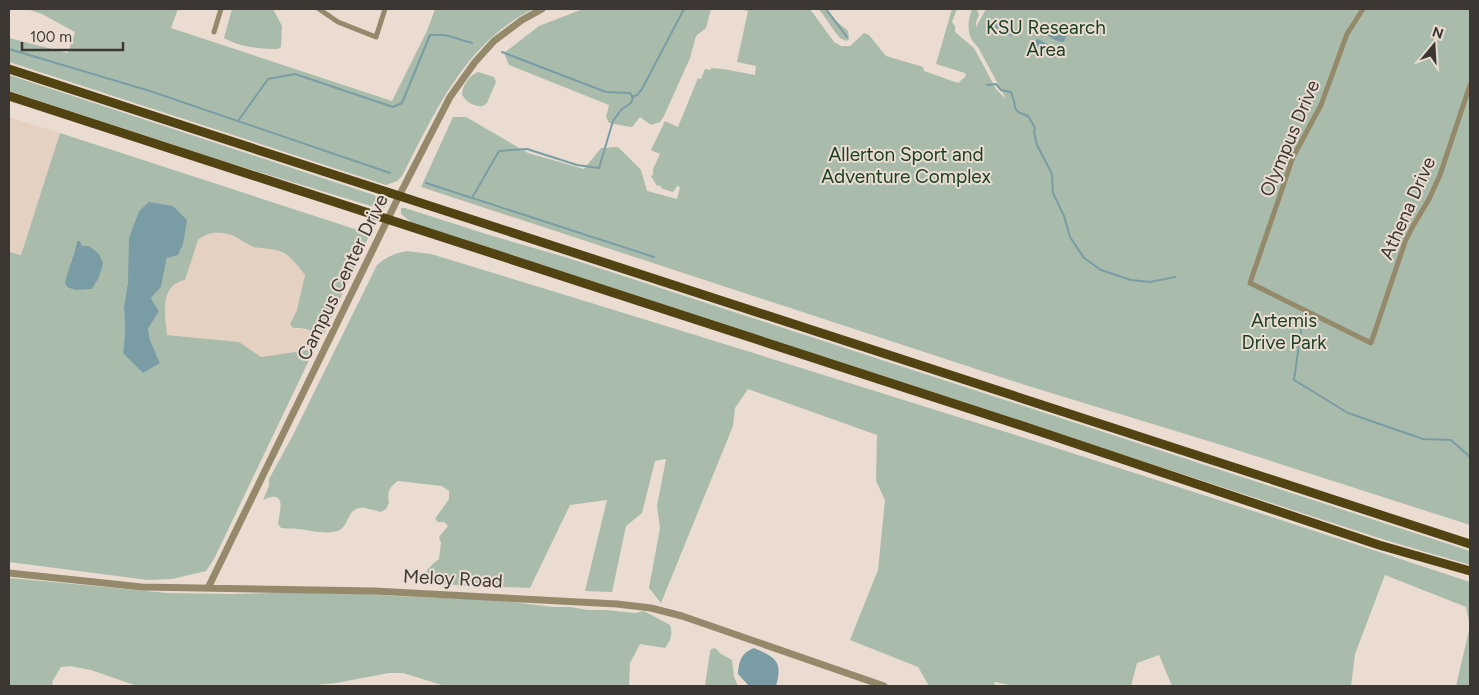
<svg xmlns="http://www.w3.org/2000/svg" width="1479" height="695" font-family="Figtree,sans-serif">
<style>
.built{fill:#e5d1c1}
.green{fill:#a9bcab;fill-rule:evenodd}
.water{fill:#7a9ca5}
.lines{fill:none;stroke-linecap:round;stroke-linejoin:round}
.stream{stroke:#7a9ca5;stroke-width:2}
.minor{stroke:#94896a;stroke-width:5}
.tertiary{stroke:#94896a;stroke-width:7}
.primary{stroke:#524312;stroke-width:9}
.labels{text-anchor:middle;stroke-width:4;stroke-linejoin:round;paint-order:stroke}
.park-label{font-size:19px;fill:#194021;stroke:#eadcd1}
.street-label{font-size:19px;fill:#3d3733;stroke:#eadcd1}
</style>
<rect width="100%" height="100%" fill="#eadcd1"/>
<path class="built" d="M9,117L60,133L21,255L9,252Z
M217,233L229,234L236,237L245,244L255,247L277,249L293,260L300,267L305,275L297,310L291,321L293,328L312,331L308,350L261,357L239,342L167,335L164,311L167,294L173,285L178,281L198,240L203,235Z"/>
<path class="green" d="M27,9H178L171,28L392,101L427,31L435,9H533C465,43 435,112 402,176L397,181L386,185L9,62V38L68,53L75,32L42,14Z
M232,9H273L282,26L281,47L278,49C259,49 240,47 224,38Z
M583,9H711L706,28L696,36L690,58L664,116L660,122L651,125L640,117L633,126L631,127L609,123L606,117L609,105L509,65L504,53L539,26Z
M740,9H810L834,42L841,46H850L864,33L869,35L886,56L923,67L924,71L958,83L966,76L965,73L936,64L952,9H957L952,22L955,26V32L974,48L996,89L1006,99L978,47C966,36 967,23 972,9L977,10L979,15L976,22V27L986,9H1470V525L1218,444L1025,385L421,187L453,117H466L528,153L584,169L601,148L618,147L641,170L647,191L677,199L680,187L677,186L673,192L663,189L659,185L657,186L651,176L653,175V169L660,154L651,150L665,121L678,127L698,78L701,79L705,69L711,70V68L723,69L755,75L756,66L737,62L748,11Z
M819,9H827L836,21L848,31L849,39L846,41L840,38L835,32Z
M478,72L494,77L496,82L487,103L483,106C475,107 465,102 462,94C463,84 470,75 478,72Z
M9,75L374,195L385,203V208L371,206L223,161L9,91Z
M60,133L370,234L323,336C313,332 304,327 293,328L290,324L297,310L305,275C299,267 293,259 284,253C275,248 264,249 254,247C246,244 241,240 234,236C223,231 207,231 198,240L185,280C159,285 165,315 167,335L239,342L261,357L308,350L311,356L214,559L206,571L172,579L148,580L9,562V252L21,255ZM183,244L167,258L161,287L151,298L159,311L148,329L150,340L160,363L123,353L125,332L124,307L128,281Z
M401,208H405L486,234L568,258L1470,551V565L1385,540L420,226L411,222L401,214Z
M407,251L431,254C779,360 1126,468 1470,582V686H1456L1470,626L1466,607L1385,575L1355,654L1351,686H1172L1159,655L1137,663L1131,686H1015L995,682L994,686H929L918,667L850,640L878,570L885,500L876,481L877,435L748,389L735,408L733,426L661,603L649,588L660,528L657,506L666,459L655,461L642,513L626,526L612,592L585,591L607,500L570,505L530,588L430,584L424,580C425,570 431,565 439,559L441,543L439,537L448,526L444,522H438L435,519L449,499V491L442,486L398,481C389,487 387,493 389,503L386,509L381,512C376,511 370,509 365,508C345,506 351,527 337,531C324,535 310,530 297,529C292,528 287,529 281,528L278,524C280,509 287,489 263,500L269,486V479L292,437L377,265C386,257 395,253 407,251Z
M11,578L167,593L232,594L311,592L370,594L394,596L496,600L553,607H570L588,610H605L635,613L644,611L670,625C673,634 671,640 665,648L640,644L630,663L629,686H445L403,673H389L336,683L307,686H137L91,670L70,666L61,667L52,682L53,686H9V580Z
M715,648L721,654L732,660L734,677L738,686H705L710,652L711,649Z"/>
<path class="water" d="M997,20L1014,28L1016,34L1013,36L1005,34L993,25V22Z
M1043,27L1063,34L1066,36L1064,42C1056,42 1046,36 1042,29Z
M1038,39L1058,50L1059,54L1055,58L1050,57L1036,47V40Z
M149,202L173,206L187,220L183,244L178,255L167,258L161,287L151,298L159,311L148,329L150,340L160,363L143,373L123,353L125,332L124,307L128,281L129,238L139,211Z
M77,241H80L82,246H89L99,254L103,263L99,277L92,289L75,290L67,287L65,283C68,268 75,256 77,241Z
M754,648C776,657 783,662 776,686H749L738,674C739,661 741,653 754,648Z"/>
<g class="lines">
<path class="stream" d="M826,9L847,37
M9,49L150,91L390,173
M987,85L996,84L1001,90L1011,92L1014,101L1015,108L1018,112L1028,116L1035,128L1034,132L1037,145L1052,174L1053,193L1064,216L1070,237L1084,258L1101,270L1131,280L1150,282L1175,277
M632,97L637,95L642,89L684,9
M238,121L268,79L295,74L393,107L402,103L430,35H445L472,43
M426,183L654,257
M472,198L499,151L527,149L577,165L599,168L613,121L621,110L631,103L633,98L630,93L606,92L502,52
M1299,324H1301V331L1294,380L1348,413L1423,439L1451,440L1470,457"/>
<path class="minor" d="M319,9L338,22L376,37L385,9
M1363,9L1347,34L1321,105L1293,157L1250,283L1371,343L1405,242L1413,226L1429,199L1440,175L1470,85
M214,32L221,9"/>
<path class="tertiary" d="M9,573L142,587L374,591L617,604L651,608L682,616L884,686
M208,588L399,196L450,97L475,62L494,41L522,20L542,9"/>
<path class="primary" d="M9,69L1470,544
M9,96L1038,431L1379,545L1470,571"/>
</g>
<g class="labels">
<g class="park-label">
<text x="1046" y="34">KSU Research<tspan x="1046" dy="22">Area</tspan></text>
<text x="906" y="161">Allerton Sport and<tspan x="906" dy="22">Adventure Complex</tspan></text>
<text x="1284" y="327">Artemis<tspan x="1284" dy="22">Drive Park</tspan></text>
</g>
<g class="street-label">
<text transform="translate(1289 138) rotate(-67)" y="7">Olympus Drive</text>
<text transform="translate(1407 208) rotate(-66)" y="7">Athena Drive</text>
<text transform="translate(342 277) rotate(-64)" y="7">Campus Center Drive</text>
<text transform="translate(453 578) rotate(3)" y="7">Meloy Road</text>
</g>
</g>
<rect width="1479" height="695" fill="none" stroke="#3d3733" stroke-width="20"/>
<g transform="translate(1434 45) rotate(18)" stroke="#eadcd1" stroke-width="4" paint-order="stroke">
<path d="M0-4L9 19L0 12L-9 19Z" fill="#3d3733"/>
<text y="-8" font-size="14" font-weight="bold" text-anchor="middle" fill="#3d3733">N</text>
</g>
<path d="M22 42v8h101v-8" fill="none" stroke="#3d3733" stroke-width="2.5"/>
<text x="30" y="42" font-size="15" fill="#3d3733" stroke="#eadcd1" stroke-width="4" paint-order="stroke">100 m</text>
</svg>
